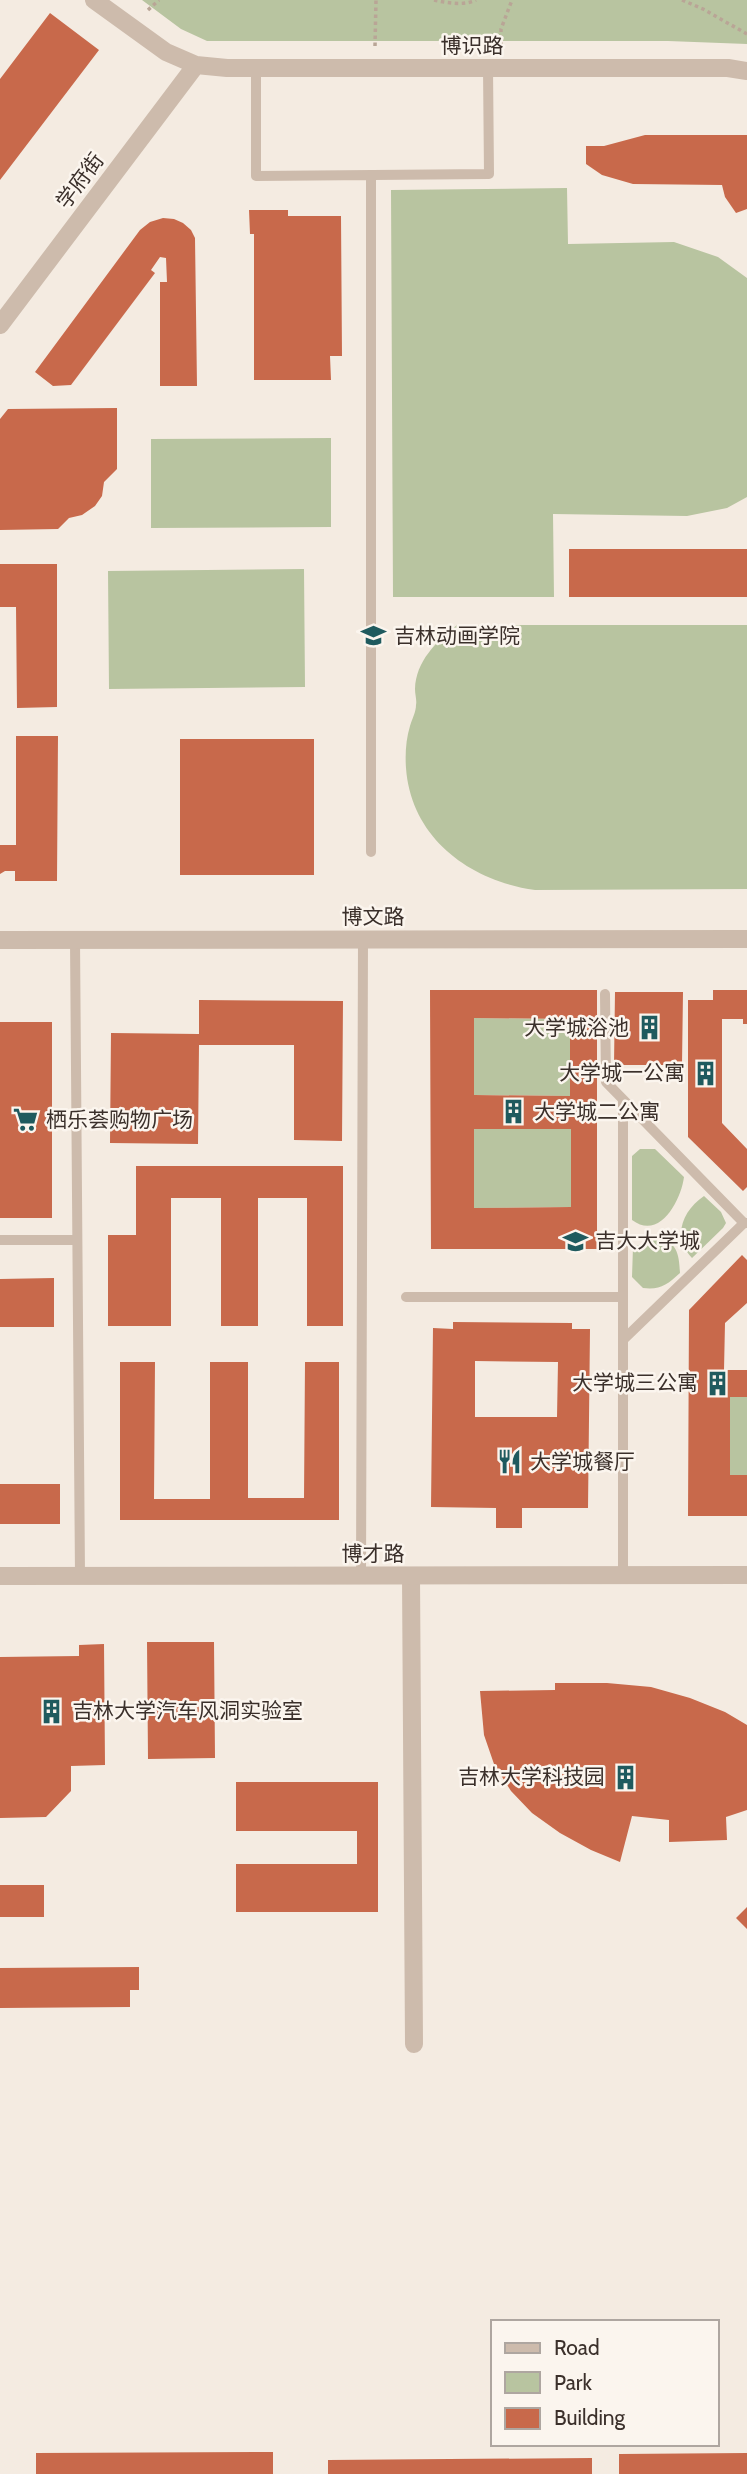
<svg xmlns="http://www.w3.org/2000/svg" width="747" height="2474" font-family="Cabin,'Noto Sans SC',sans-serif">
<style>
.green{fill:#b8c4a0}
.building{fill:#c8694b;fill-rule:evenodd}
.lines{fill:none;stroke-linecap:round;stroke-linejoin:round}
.path{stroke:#b9a596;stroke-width:3.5;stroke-dasharray:3.5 3.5;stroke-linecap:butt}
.service{stroke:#cdbbac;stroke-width:10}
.minor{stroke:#cdbbac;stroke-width:18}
.tertiary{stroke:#cdbbac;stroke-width:18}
.labels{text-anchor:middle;stroke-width:5;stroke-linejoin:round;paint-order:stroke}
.street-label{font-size:21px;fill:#3b302b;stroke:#fbf5ee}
.poi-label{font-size:21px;fill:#3b302b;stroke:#fbf5ee;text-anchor:start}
</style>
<rect width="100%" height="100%" fill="#f4ebe1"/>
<path class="green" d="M142,0H747V44L668,41H207L181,29Z
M567,188L568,244L674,242L718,257L747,278V497L727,508L687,516L553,514L554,597H393L391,190Z
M331,438V527L151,528V439Z
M304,569L305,687L109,689L108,571Z
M457,625H747V889L535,890C470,881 411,838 406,768C405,754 406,739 410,726C412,719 416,712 416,705C417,700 415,695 415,689C416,661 436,642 457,625Z
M474,1018L570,1019V1096L474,1095Z
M474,1129H571V1207L474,1208Z
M640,1149H655L684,1177C681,1200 660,1241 632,1220V1156Z
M704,1196L721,1212L726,1223L723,1228L692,1258C672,1237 682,1211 704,1196Z
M654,1240C677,1239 679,1253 680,1273C667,1285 660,1290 643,1288L632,1277L633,1247Z
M730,1397H747V1475H730Z"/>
<path class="building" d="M50,13L99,50L0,180V79Z
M645,135H747V209L736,213L725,197L722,185L633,184L602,175L586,164V146H604Z
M249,210H288V216H341L342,356H330L331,380H254V234H250Z
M163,218L174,219L183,223L191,230L195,238L197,386H160V282H167L166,258L160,257L151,270L155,273L71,385L53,386L35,372L140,230L150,222Z
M117,408V469L104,482L102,496L95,506L82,515L69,518L58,529L0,530V419L8,409Z
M569,549H747V597H569Z
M0,564H57V707L17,708L16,607H0Z
M16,736H58L57,881H15V871H5L0,874V845H16Z
M180,739H314V875H180Z
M430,990H597V1249H431ZM474,1018L570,1019V1096L474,1095ZM474,1129H571V1207L474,1208Z
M713,990H747V1024H743V1019H722V1123L747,1149V1187L743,1191L688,1137V1000H713Z
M615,992H683L682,1065H614Z
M199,1000L343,1001L342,1141L294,1140V1045H199L198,1144L110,1143L111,1033L199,1034Z
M0,1022H52V1218H0Z
M136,1166H343V1326H307V1198H258V1326H221V1198H171V1326H108V1235H136Z
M742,1255L747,1260V1303L725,1323L724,1370H747V1397H730V1475H747V1516H688L689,1310Z
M54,1278V1327H0V1279Z
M453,1322L572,1323V1329H590L588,1508H522V1528H496V1508L431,1507L433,1328L453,1329ZM475,1361L558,1362L557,1417H475Z
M120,1362H155L154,1499H210V1362H248V1498H304L305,1362H339V1520H120Z
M0,1484H60V1524H0Z
M147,1642H214L215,1758L148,1759Z
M104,1644L105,1765L71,1766V1791L46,1817L0,1818V1657L79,1656V1645Z
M555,1683H607L651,1687L690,1698L725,1712L747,1725V1810L726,1817L727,1840L669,1842V1820L632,1816L620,1862L591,1850L560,1833L532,1813L511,1791L494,1764L484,1735L480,1691L555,1690Z
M236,1782H378V1912H236V1864H357V1831H236Z
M0,1885H44V1917H0Z
M747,1907V1929L736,1918Z
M139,1967V1990H130V2007L0,2008V1968Z
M273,2452V2474H36V2453Z
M747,2453V2474H619V2454Z
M592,2458V2474H328V2460Z"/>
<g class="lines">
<path class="path" d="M434,0C448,3 463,6 476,0
M682,0L703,9L747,34
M148,10L159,0
M375,46L376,0
M501,46V29L512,0"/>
<path class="service" d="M256,68V176L489,174L488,68
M371,175V852
M75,940L80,1576
M605,994L606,1082L744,1223H747
M623,1101V1576
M0,1240H77
M406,1297H622
M623,1340L744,1223
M361,1577L363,940"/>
<path class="minor" d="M411,1576L414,2044"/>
<path class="tertiary" d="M94,0L166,52L196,65L227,68H728L747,71
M0,325L196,65
M0,940L747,939
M0,1576L747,1575"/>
</g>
<defs>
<symbol id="university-bare" viewBox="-9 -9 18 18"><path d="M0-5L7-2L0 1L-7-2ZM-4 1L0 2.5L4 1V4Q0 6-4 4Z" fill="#1f5a5e" stroke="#fbf5ee" stroke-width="2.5" paint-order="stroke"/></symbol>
<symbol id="building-bare" viewBox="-9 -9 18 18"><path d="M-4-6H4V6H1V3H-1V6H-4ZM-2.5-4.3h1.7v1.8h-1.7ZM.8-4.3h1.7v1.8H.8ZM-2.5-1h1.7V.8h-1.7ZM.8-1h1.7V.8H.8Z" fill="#1f5a5e" stroke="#fbf5ee" stroke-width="2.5" paint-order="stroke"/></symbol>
<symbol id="supermarket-bare" viewBox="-9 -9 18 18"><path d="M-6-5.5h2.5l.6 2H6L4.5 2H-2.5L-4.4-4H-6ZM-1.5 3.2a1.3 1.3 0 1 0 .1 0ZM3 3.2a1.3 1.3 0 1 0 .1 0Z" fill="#1f5a5e" stroke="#fbf5ee" stroke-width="2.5" paint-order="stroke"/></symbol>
<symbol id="restaurant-bare" viewBox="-9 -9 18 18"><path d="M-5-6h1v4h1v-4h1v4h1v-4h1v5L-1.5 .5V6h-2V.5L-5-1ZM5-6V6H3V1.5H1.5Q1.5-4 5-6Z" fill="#1f5a5e" stroke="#fbf5ee" stroke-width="2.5" paint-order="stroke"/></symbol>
</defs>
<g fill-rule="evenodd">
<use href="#university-bare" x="356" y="618" width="35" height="35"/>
<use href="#building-bare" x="632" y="1010" width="35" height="35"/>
<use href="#building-bare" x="688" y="1056" width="35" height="35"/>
<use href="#building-bare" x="496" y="1094" width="35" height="35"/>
<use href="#supermarket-bare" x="8" y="1102" width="35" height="35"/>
<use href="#university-bare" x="558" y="1224" width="35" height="35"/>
<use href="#building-bare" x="700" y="1366" width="35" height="35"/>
<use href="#restaurant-bare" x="492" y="1444" width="35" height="35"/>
<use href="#building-bare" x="34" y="1694" width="35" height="35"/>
<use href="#building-bare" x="608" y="1760" width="35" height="35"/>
</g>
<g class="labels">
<g class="street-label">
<text x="472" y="53">博识路</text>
<text transform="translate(80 181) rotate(-53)" y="7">学府街</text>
<text x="373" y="924">博文路</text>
<text x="373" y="1561">博才路</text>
</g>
<g class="poi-label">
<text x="394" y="643">吉林动画学院</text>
<text x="629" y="1035" text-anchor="end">大学城浴池</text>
<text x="685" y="1080" text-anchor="end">大学城一公寓</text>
<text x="534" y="1119">大学城二公寓</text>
<text x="46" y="1127">栖乐荟购物广场</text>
<text x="595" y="1248">吉大大学城</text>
<text x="698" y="1390" text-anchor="end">大学城三公寓</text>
<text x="530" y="1469">大学城餐厅</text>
<text x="72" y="1718">吉林大学汽车风洞实验室</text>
<text x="605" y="1784" text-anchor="end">吉林大学科技园</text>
</g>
</g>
<rect x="491" y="2320" width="228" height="126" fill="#fbf5ee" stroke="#aea6a0" stroke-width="2"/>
<rect x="505" y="2343" width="35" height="10" fill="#cdbbac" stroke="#aea6a0" stroke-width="2"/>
<text x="554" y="2355" font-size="21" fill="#3b302b">Road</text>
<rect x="505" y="2372" width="35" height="21" fill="#b8c4a0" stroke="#aea6a0" stroke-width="2"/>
<text x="554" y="2390" font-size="21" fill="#3b302b">Park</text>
<rect x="505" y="2408" width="35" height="21" fill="#c8694b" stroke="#aea6a0" stroke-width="2"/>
<text x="554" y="2425" font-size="21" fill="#3b302b">Building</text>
</svg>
